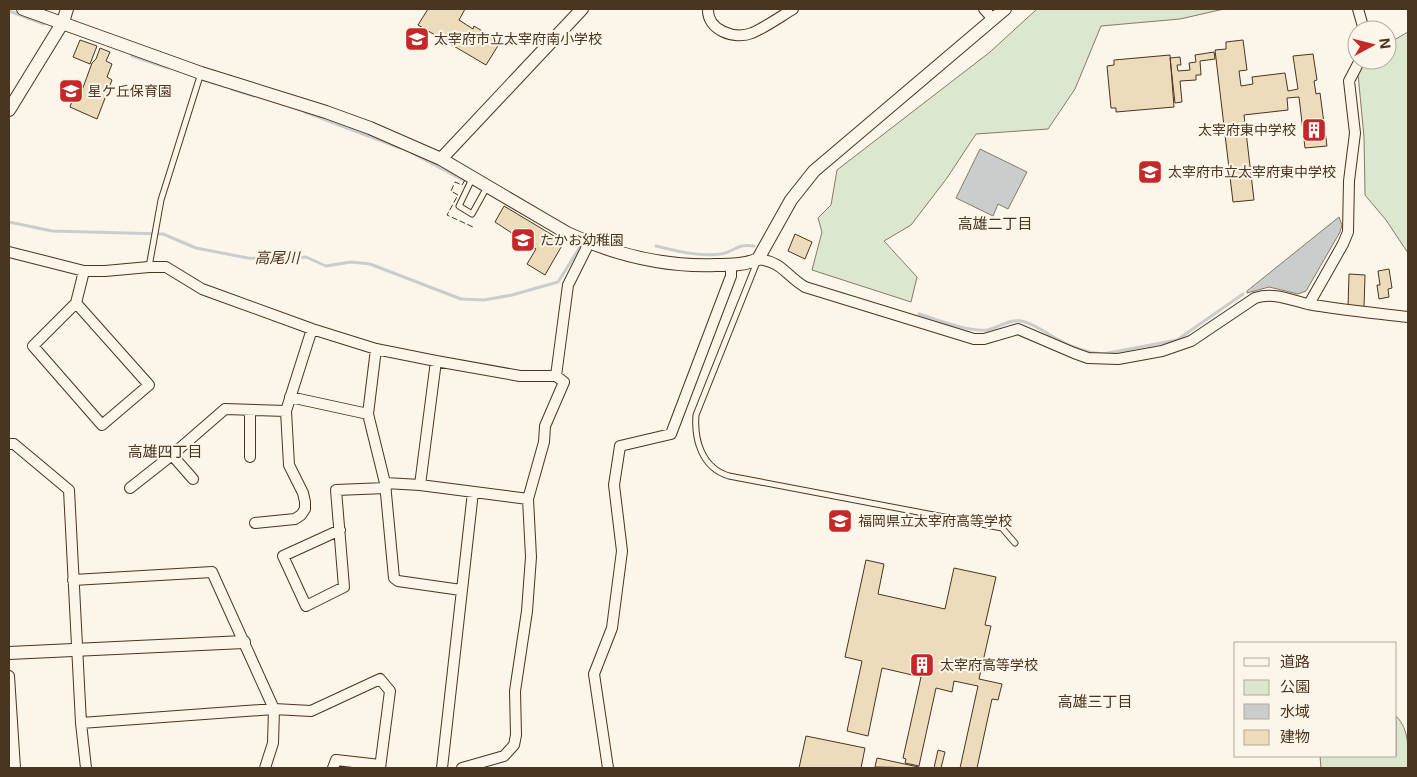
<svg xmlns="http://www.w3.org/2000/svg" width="1417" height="777" font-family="Inter,'Noto Sans JP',sans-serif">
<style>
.green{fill:#dce7d0;stroke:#887966}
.water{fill:#c9cecd;stroke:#887966}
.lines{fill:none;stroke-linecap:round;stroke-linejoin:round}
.stream{stroke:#c9cecd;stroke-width:3}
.building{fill:#ecdcbc;stroke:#4a3520}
.service-casing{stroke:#4a3520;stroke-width:7}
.minor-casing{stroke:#4a3520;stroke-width:12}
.tertiary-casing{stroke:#4a3520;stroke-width:14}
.service{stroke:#fbf6e9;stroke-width:5}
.minor{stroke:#fbf6e9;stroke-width:10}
.tertiary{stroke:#fbf6e9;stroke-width:12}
.fence{stroke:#4a3520;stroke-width:1;stroke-dasharray:6 2.5;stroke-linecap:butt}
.labels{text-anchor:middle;stroke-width:4;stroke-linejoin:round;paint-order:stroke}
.poi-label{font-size:14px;fill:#4a3520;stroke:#fbf6e9;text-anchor:start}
.neighbourhood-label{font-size:15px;fill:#4a3520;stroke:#fbf6e9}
.water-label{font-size:15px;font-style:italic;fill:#4a3520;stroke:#fbf6e9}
</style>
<rect width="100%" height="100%" fill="#fbf6e9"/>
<path class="green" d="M1037,9H1224L1180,19L1101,26L1075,89L1048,129L976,134L947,178L911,225L884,241L917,277L911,302L812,270L822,232L818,218L831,205L837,170L990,52Z
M1408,32V253L1386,220L1365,195L1364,137L1358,74L1367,60H1387V44Z
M1396,716C1410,730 1408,750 1408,768H1321L1320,756H1396Z"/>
<path class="water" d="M980,149L1027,172L1008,209L998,204L993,216L956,198Z
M1339,217L1342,225L1340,232L1306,291L1298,294L1269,287L1247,293V291Z"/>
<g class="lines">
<path class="stream" d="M9,11L44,24
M132,56L168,68
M232,89L254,96
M305,112L400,148
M412,153L463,180
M9,222L52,231L163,234L196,248L248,258L278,259L306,257L326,266L351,262L370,264L461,299L484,300L512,295L558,282L580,247
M656,246C677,251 699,257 721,254C735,252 736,243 754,246
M919,314C939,320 968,332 987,330C998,328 1009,319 1021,321C1034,323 1047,334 1059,340C1071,347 1089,353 1103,354L1177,340L1243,294"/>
</g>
<path class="building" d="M428,9H465L459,20L473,29L474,26L494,38L493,40L499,44L486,65L418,25Z
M80,40L97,46L90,64L73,57Z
M1243,40L1247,70L1239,71L1241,86L1253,84L1252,77L1285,73L1288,91L1298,89L1293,56L1313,54L1317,80L1314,81L1316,94L1320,93L1327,146L1305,148L1299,97L1287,98L1288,110L1244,115L1254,200L1233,202L1215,50L1226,49V42Z
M100,48L110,52L106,61L112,64L107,77L112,80L97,119L70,107L73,98L71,96L74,90L81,93L92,63L96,59Z
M1214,52L1215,59L1200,61L1201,75H1196V80L1180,81L1182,102L1175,103L1170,58L1180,57L1181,65H1177L1178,71L1190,70L1189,63L1196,62L1195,55Z
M1170,55L1174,107L1116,112V108H1111L1107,66L1114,65V60Z
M504,206L564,242L545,275L527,264L536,249L495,222Z
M795,234L812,242L805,259L788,251Z
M1389,269L1392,288L1388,289L1389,297L1379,299L1377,285H1380L1378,271Z
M1349,274L1365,275L1364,307H1348Z
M866,560L884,564L878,594L945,609L954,568L996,577L985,625L991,626L979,679L1002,684L998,700L992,699L977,768H960L978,686L954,681L952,692L936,688L919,766L905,763L906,759L903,758L921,677L882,668L868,736L847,731L862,661L845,657Z
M806,736L865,748L861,768H799Z
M938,750L945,752L941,768H934Z
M877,758L923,768L875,767Z"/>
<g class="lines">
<defs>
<path id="service" d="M472,179L459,206L472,214L487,187
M757,262L696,415C694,440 702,468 729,476L1002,528L1015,543
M149,267L161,200L201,73"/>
<path id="minor" d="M708,9C707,30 734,40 752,33C766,27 780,17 793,9
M984,9L993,19
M1358,9L1364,30
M9,252L84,271H105L149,267H166L202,289L312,329L376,349L436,361L520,376H556L568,285L589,243
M758,259C783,262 785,275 805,287L974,339H984L1018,329L1074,353L1088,358L1118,359L1162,351L1191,341L1255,298C1274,292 1290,300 1308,304C1341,310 1375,313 1408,317
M76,303L149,385L102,425L33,346L76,303L84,271
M1309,304L1343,244L1348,232L1349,181L1355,133L1349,81L1360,60
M376,349L368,414L385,483L394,578L398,581L461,590
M290,397L368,414
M9,444H14L69,490L81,723L86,768
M172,455L193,479
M250,457V410
M385,483L420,485L528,499L531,557L527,611L515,691L516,735L514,745L504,756L462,768
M420,485L436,361
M130,488L172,455L225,409L286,411
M528,499L544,442L545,426L564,382L556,376
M255,523L295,519L301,515L305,509V502L303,493L289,465L286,411L312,329
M340,530L283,556L306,606L344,587L336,490L386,488
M73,580L212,572L274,709L273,743L265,768
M9,676L15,768
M81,723L274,709L311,711L380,679L390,691L380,768
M333,768L336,760L380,765
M442,768L473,492
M608,768L594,674L612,628L622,551L614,485L620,446L671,434L731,276V265"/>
<path id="tertiary" d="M23,9L201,73L326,112L370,128L441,159L567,233C613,254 665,267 716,265C730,265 745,265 758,259L791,200L814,171L1005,9
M9,110L63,22L67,9
M441,159L582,9
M9,653L244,642"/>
</defs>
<use href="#service" class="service-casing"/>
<use href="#minor" class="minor-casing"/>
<use href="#tertiary" class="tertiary-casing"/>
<use href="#service" class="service"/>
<use href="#minor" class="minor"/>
<use href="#tertiary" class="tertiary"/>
<path class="fence" d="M465,180L462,185L455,182L451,191L458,195L447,215L473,227"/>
</g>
<defs>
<symbol id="school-square" viewBox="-11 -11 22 22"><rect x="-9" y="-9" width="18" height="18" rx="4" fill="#c62828" stroke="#fbf6e9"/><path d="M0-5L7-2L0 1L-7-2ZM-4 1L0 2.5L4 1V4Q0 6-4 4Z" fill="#fff"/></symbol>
<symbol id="building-square" viewBox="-11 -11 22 22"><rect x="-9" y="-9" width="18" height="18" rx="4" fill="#c62828" stroke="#fbf6e9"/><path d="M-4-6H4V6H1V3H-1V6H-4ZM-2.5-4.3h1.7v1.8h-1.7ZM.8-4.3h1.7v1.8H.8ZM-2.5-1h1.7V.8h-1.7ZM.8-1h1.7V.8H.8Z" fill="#fff"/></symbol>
</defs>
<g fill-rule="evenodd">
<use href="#school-square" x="403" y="25" width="28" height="28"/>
<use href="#school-square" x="57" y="77" width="28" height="28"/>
<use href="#building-square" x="1300" y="116" width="28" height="28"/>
<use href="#school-square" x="1136" y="158" width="28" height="28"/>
<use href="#school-square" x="509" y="226" width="28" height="28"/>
<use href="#school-square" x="826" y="507" width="28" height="28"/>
<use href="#building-square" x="908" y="651" width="28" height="28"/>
</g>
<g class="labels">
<g class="poi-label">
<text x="434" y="44">太宰府市立太宰府南小学校</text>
<text x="88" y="96">星ケ丘保育園</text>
<text x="1296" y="135" text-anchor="end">太宰府東中学校</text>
<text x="1168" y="177">太宰府市立太宰府東中学校</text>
<text x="540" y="245">たかお幼稚園</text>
<text x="858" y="526">福岡県立太宰府高等学校</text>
<text x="940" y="670">太宰府高等学校</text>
</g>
<g class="neighbourhood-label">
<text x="995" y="229">高雄二丁目</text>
<text x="165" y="457">高雄四丁目</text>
<text x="1095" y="707">高雄三丁目</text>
</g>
<g class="water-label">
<text x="277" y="263">高尾川</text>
</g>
</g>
<rect width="1417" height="777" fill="none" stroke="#4a3520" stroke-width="20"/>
<rect x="1234" y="642" width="162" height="115" fill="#fbf6e9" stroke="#b4a999"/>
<rect x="1244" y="658" width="25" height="8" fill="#fbf6e9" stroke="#b4a999"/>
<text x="1280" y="667" font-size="15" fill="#4a3520">道路</text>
<rect x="1244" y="680" width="25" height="15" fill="#dce7d0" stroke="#b4a999"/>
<text x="1280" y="692" font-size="15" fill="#4a3520">公園</text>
<rect x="1244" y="704" width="25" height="15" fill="#c9cecd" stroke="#b4a999"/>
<text x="1280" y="717" font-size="15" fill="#4a3520">水域</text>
<rect x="1244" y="730" width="25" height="15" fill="#ecdcbc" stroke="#b4a999"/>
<text x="1280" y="742" font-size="15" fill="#4a3520">建物</text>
<g transform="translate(1372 45) rotate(83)"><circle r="24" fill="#fbf6e9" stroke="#b4a999"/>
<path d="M0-4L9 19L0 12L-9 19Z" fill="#c62828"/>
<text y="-8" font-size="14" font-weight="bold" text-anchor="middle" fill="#4a3520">N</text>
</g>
</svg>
